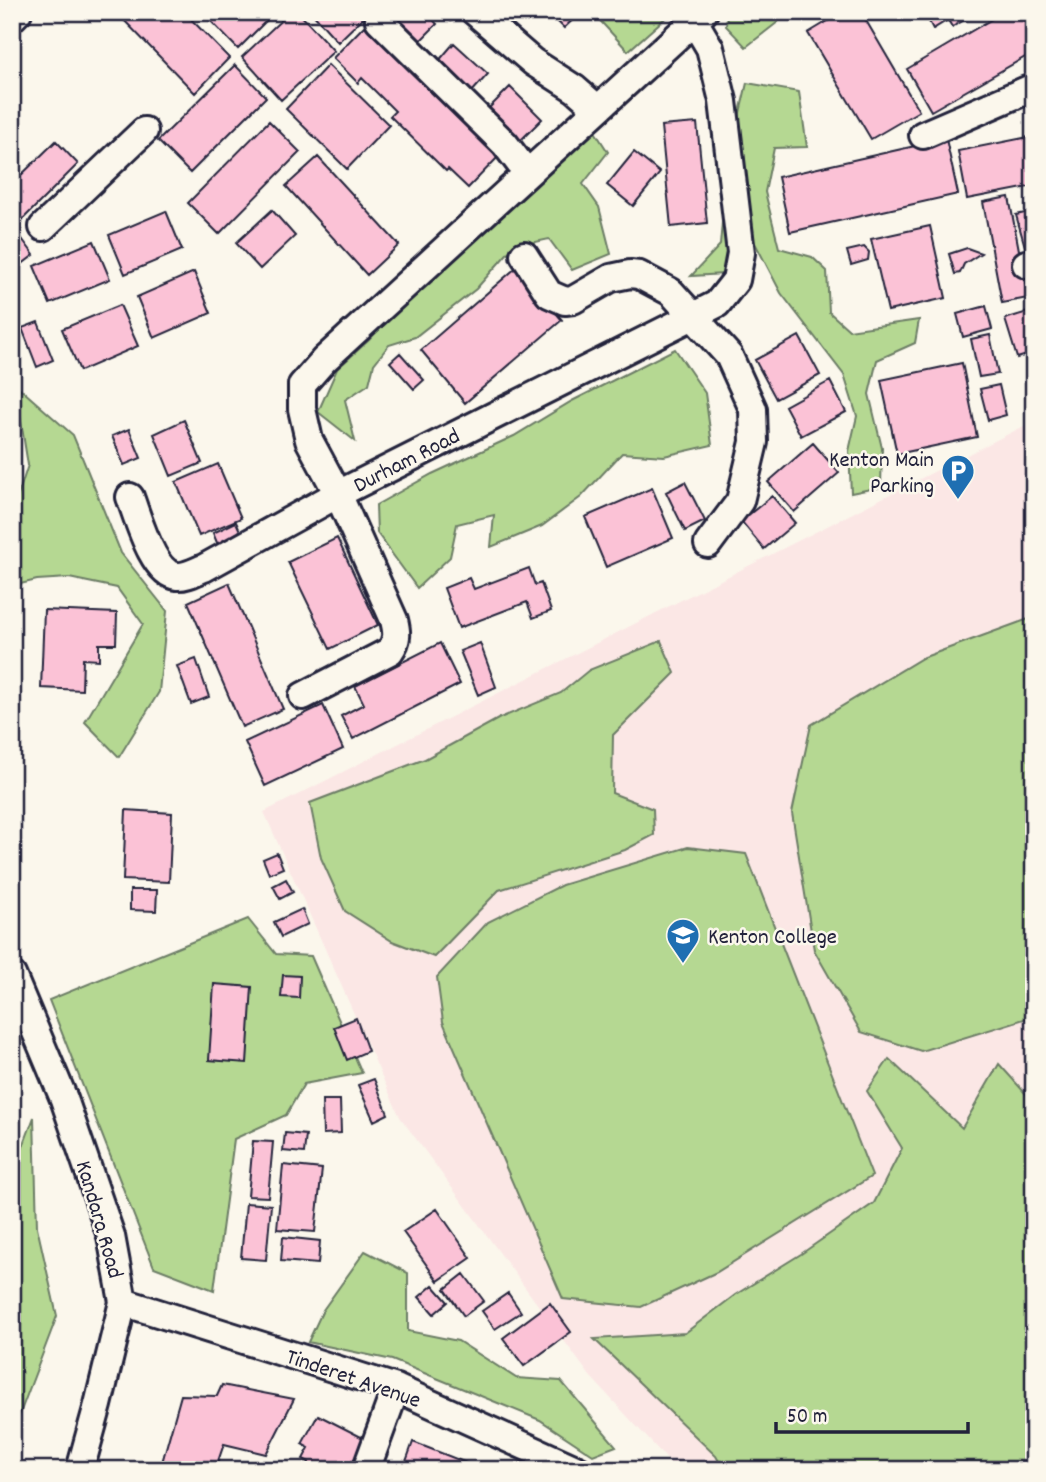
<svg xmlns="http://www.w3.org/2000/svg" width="1046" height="1482" font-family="Dekko,sans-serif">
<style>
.built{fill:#fbe7e5}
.green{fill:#b5d892;stroke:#6c7d66;stroke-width:2}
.building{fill:#fbc2d6;stroke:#22223b;stroke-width:2}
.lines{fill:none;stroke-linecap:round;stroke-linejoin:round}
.minor-casing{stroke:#22223b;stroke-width:32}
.minor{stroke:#fbf7ec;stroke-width:26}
.labels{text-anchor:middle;stroke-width:5;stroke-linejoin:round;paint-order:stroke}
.poi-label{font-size:23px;fill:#22223b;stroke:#fbf7ec;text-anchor:end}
.street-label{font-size:23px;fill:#22223b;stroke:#fbf7ec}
</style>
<rect width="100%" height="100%" fill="#fbf7ec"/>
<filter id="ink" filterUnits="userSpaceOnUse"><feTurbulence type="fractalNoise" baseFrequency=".0143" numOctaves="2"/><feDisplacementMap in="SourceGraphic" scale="14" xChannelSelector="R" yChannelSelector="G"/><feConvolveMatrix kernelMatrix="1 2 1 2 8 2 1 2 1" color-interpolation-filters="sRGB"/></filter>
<g filter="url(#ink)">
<path class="built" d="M1034,421V1470H677L590,1376L400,1117L264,812Z"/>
<path class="green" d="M592,12H672L628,51Z
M727,12H780L778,22L746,47L726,26Z
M747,83L799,92L807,147L774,148L765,192L779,248L812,257L827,271L829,312L849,330L919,320L915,343L877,360L869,394L882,448L881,487L851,493L849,451L857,416L844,375L781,293L755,243L724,274L691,276L720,245L724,200L719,152L739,117Z
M594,130L608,152L583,184L599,207L611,254L572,270L549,239L513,247L476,289L415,337L389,345L374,364L369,384L345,400L355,441L318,412L337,369L369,340L420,283Z
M675,349L705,393L712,445L664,456L622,453L581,497L542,526L491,547L494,515L457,524L450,557L417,588L377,533L376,505L432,474L514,436L572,401Z
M15,384L73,435L121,553L167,611L159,692L119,757L85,722L143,624L117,588L69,578L37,580L12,586V514L28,465Z
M1034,617V1016L921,1051L861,1032L814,950L792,813L811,725L922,658Z
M661,641L675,673L613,735L612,793L653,809L654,835L625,850L499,890L434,957L392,941L345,911L321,858L310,803L425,759L500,718L561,693L589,670Z
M688,847L746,854L872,1176L717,1272L641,1307L563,1299L443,1022L437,977L488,922L562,885Z
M248,919L276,954L311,956L362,1073L304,1084L286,1115L234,1139L214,1290L154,1267L49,1000Z
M889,1059L962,1128L999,1064L1034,1103V1470H724L716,1456L594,1339L685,1333L735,1295L801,1254L874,1203L902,1148L867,1091Z
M34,1117L37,1227L57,1316L19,1416L12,1423V1176Z
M365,1251L408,1273V1331L458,1341L516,1378L561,1381L616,1446L593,1455L540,1420L392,1360L308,1342L323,1310Z"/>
<path class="building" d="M116,12H184L229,58L195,93Z
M202,12H275L238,49Z
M290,12H298L334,51L281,100L242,57Z
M311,12H369L338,42Z
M386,12H426L437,24L417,44Z
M443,12H460L451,21Z
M556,12H578L579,14L564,28L552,16Z
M843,12H861L919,111L871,139L808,33Z
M924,12H979L952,27L948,20L933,29Z
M1004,12H1034V52L931,111L907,69Z
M368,22L501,154L468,188L448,169L446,171L390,116L395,111L362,78L358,83L333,58Z
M454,43L488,74L471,93L437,63Z
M235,65L266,97L190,173L158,141Z
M328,65L389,125L347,169L286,109Z
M510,87L542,119L516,145L484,113Z
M269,121L300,152L219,234L188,203Z
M697,123L707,223L671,227L661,126Z
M1034,136V186L967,199L958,151Z
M946,139L958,194L790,232L778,177Z
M56,141L78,164L18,224L12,218V184Z
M634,152L660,173L633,206L607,185Z
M318,157L399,245L367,275L286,186Z
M1009,197L1028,298L1002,303L983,202Z
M272,210L295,236L260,269L236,243Z
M166,211L182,250L125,274L109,235Z
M1034,211V248L1026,250L1016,215Z
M930,226L946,298L888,311L871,239Z
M14,228L34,255L13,271L12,229Z
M94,241L110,279L50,304L34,266Z
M864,247L869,252L868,260L851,265L847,251Z
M967,248L981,253L964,264L960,273L955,274L949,254Z
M517,267L562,320L465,403L421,350Z
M194,272L211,313L154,338L137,297Z
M120,305L138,346L80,371L62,329Z
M986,306L992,329L963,337L957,314Z
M1034,310V353L1017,358L1005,319Z
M38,322L53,360L37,367L22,328Z
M990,335L998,374L979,377L971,339Z
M799,336L820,375L776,399L755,360Z
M400,353L424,380L414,389L390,362Z
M962,363L977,437L897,454L881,380Z
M830,381L846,412L801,436L785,406Z
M999,385L1006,415L988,420L980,389Z
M184,420L202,463L171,476L154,434Z
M129,429L141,458L124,465L112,436Z
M813,443L839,473L794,512L768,482Z
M218,464L241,518L199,536L176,482Z
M685,482L705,521L685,531L666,492Z
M652,488L673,538L606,567L585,517Z
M772,496L795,523L764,549L741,521Z
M236,522L246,544L222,555L213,533Z
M337,538L378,625L330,649L288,562Z
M529,568L535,585L541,583L551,611L533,618L527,602L459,628L444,588L469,578L474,589Z
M229,583L283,709L242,727L188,602Z
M44,610L117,613L116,644H99V660L83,659L82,690L41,688Z
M440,643L460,684L353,739L341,716L364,704L355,686Z
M480,643L496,687L478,695L460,651Z
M196,659L209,697L191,704L177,666Z
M323,705L343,749L265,786L245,742Z
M126,810L172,813L169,882L123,880Z
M277,853L283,868L269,874L263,859Z
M286,879L293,892L280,899L273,886Z
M130,890H157L156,911L130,910Z
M302,909L308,924L281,937L274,922Z
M283,975L300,976L299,998L281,997Z
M214,984L252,987L247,1063L209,1060Z
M356,1018L368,1051L347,1060L334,1027Z
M374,1079L388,1114L374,1121L358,1085Z
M322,1100H340L341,1133L323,1134Z
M285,1133L306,1135L304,1153L283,1151Z
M253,1141L273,1142L268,1197L248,1196Z
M283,1165L322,1169L315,1232L277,1229Z
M246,1203L271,1205L266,1260L241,1258Z
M437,1209L471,1258L438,1281L403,1232Z
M283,1237L320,1241L318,1264L281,1261Z
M464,1274L484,1301L464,1316L445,1289Z
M433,1285L448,1302L434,1314L419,1297Z
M508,1293L521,1312L495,1329L482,1311Z
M550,1303L571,1332L524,1366L503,1338Z
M222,1385L294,1399L266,1454L224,1444L215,1470L202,1466L200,1470H191L178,1466L175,1470L161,1466L181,1395L217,1396Z
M318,1415L371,1442L357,1470H305L309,1462L303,1459L309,1448L302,1444Z
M413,1442L482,1469L483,1470H403Z"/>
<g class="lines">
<defs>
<path id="minor" d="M475,12L533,62L575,89L598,109
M12,18L18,12
M379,20L505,144L527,173
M923,135L1034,87
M43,227L144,131
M524,255L549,294L565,301L573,300L611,278L630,274L639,275L671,292L729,356L753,409L754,442L740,501L708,544
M1026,264L1034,262
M130,497C138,518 153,574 177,576C185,577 196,571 204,568L338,494L717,304L736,280L741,253L723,101L710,48L694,21
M303,696L390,651C398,640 397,632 394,620L338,494L309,440L302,409V385L324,360L350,336L704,12
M12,975L64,1099L111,1236L123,1302L98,1405L80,1470
M123,1302L396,1388L578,1470
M366,1470L396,1388"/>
</defs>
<use href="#minor" class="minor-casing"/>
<use href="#minor" class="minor"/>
</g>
</g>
<defs>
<symbol id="parking-pin" viewBox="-11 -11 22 30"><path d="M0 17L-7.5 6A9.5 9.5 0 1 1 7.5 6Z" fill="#1f6fb2" stroke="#fbf7ec"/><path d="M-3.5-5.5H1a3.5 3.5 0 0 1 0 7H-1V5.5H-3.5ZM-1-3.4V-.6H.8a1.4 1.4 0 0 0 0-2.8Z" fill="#fff"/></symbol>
<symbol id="university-pin" viewBox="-11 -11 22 30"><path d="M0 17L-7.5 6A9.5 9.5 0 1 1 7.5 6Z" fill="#1f6fb2" stroke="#fbf7ec"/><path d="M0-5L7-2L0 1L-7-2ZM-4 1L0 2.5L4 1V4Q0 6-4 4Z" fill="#fff"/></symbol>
</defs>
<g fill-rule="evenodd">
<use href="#parking-pin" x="939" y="452" width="38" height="52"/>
<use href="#university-pin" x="664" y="916" width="38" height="52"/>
</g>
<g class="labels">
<g class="poi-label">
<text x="934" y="466">Kenton Main<tspan x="934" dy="26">Parking</tspan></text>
<text x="708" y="943" text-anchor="start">Kenton College</text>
</g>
<g class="street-label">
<text transform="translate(406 459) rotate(-27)" y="8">Durham Road</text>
<text transform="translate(101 1219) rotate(74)" y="8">Kandara Road</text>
<text transform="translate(354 1377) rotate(19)" y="8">Tinderet Avenue</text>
</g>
</g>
<rect width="1046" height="1482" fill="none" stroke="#fbf7ec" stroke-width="42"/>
<rect x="21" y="21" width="1004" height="1440" fill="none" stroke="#22223b" stroke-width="2.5" filter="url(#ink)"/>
<path d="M776 1422v10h192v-10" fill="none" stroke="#22223b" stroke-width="3.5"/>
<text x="787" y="1422" font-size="21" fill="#22223b" stroke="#fbf7ec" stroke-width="5" paint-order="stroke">50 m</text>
</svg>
